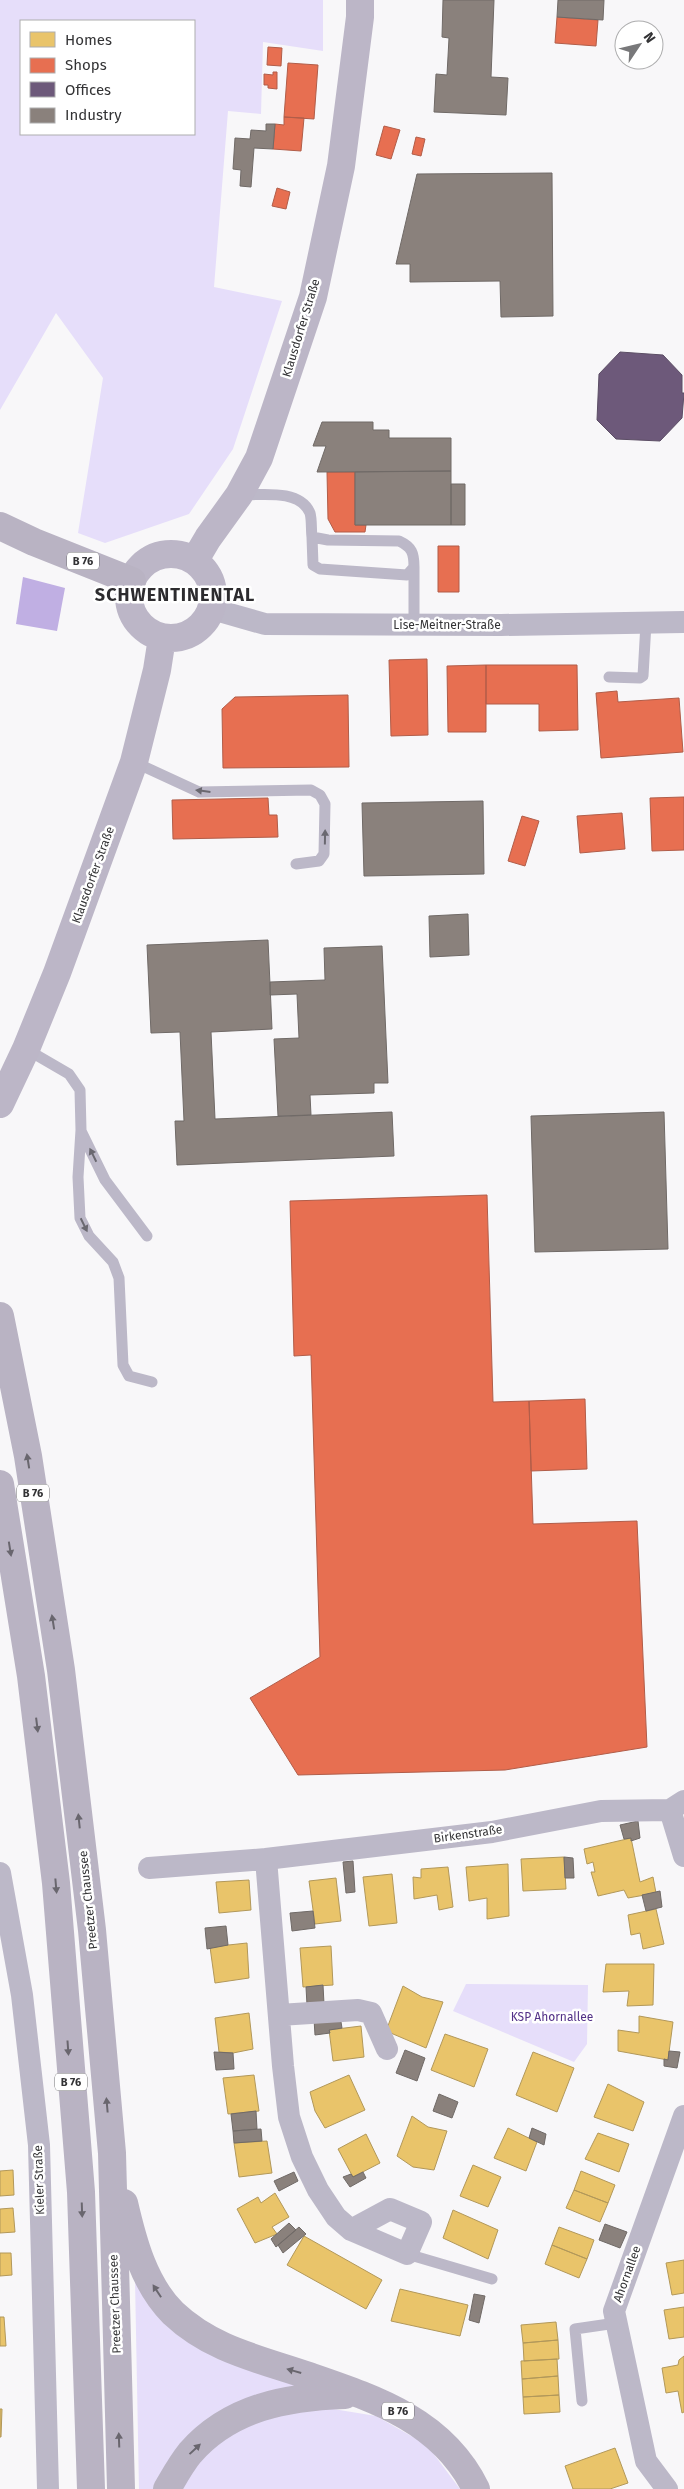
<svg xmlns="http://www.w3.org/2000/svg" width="684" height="2489" font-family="'Fira Sans',sans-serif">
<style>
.green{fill:#e6defa;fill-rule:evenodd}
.water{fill:#c0afe3}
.homes{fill:#e9c46a;stroke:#b2985a}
.shops{fill:#e76f51;stroke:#b15d49}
.offices{fill:#6d597a;stroke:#5c4e65}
.industry{fill:#8a817c;stroke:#706a67}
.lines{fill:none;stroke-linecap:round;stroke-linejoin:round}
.lane{stroke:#bcb8c8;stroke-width:11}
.street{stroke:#bcb8c8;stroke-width:22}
.secondary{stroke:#bcb6c7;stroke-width:28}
.highway{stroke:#b9b3c3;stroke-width:28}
.oneway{fill:#6a6870}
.oneway2{fill:#69666e}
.labels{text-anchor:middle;stroke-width:5;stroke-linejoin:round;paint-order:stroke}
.shield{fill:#fff;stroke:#707072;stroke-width:1}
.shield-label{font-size:11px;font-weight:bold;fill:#333335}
.street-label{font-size:12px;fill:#333335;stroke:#fff}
.park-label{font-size:12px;fill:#533187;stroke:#fff}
.district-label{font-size:18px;font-weight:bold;letter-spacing:1px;fill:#2c2b2e;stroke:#fff}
</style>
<rect width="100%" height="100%" fill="#f8f7f9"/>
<path class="green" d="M0,0H323V51L263,42L261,114L228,111L214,287L282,301L233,449L189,514L105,543L78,533L103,378L56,313L0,410ZM194,21V134H21V21Z
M466,1984L588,1985L587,2044L574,2062L453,2011Z
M135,2280L313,2388L285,2391L155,2489H139Z
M315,2406L376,2416L427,2445L460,2489H177L220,2438L263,2416Z"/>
<path class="water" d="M23,577L65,588L57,631L16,624Z"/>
<path class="homes" d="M631,1838L640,1882L653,1877L656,1893L628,1898L624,1890L598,1896L591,1872H595L593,1862L587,1864L584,1849Z
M564,1857L566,1889L523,1891L521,1859Z
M508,1864L509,1916L487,1919V1898L469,1901L466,1867Z
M448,1867L453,1907L439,1910L437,1895L414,1899L413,1877L421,1878V1869Z
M392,1874L397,1923L369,1926L363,1877Z
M336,1878L341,1921L315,1924L309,1881Z
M249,1880L251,1910L219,1913L216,1882Z
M656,1909L664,1944L643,1949L640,1933L631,1935L628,1915Z
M247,1943L249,1978L215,1983L210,1947Z
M331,1946L333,1985L303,1987L300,1948Z
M606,1964H654L653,2005L627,2006L629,1991L603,1992Z
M403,1986L422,1997L443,2002L426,2048L386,2031Z
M249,2013L253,2049L233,2053L219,2052L215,2018Z
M639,2016L673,2022L668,2060L618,2051V2030L639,2033Z
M361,2026L364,2057L333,2061L329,2030Z
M445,2034L488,2049L474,2087L431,2070Z
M533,2052L574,2068L557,2112L516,2095Z
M254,2075L259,2111L228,2114L223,2078Z
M349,2075L365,2110L325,2128L315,2111L310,2092Z
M608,2084L644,2102L633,2131L594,2117Z
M412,2116L428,2127L447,2131L434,2170L413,2167L397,2156Z
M508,2128L537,2142L526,2171L494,2158Z
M598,2133L629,2144L619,2172L585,2159Z
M366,2134L380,2163L353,2177L338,2149Z
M267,2141L272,2173L239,2177L234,2143Z
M473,2165L501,2177L488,2207L460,2196Z
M13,2170L14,2195L0,2196V2171Z
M581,2171L615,2185L608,2203L574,2190Z
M574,2190L608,2203L600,2222L566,2208Z
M275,2193L289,2217L272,2227L277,2234L255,2243L237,2209L258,2197L261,2203Z
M13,2208L15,2232L0,2233V2209Z
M453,2210L498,2230L488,2259L443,2238Z
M559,2227L594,2240L587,2259L552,2245Z
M304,2236L382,2280L366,2309L287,2265Z
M552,2245L587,2259L579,2278L545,2264Z
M0,2253H11L12,2275L0,2276Z
M684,2260V2293L672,2295L666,2263Z
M400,2289L468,2305L460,2336L391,2321Z
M684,2307V2337L669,2339L664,2310Z
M0,2317H4L6,2346H0Z
M556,2322L558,2340L523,2343L521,2325Z
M558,2340L559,2359L524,2361L523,2343Z
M684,2356V2412L682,2413L678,2391L666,2393L662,2368L678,2365L679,2360Z
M557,2359L558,2376L522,2379L521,2361Z
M558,2376L559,2395L523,2397L522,2379Z
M559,2395L560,2412L524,2414L523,2397Z
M0,2409H2L1,2437H0Z
M615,2448L628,2483L610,2489H573L565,2466Z"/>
<path class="shops" d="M557,17L598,20L596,46L555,43Z
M268,47L282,48L281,66L267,65Z
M288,63L318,65L314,119L284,117Z
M273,72H277V89L268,88V85H264V74L273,75Z
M284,117L304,118L301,151L273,149L275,124L284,125Z
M384,126L400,130L391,159L376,155Z
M416,137L425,139L421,156L412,154Z
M277,188L290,192L286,209L272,206Z
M327,472H355V525H366L365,532H335L328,519Z
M438,546H459V592H438Z
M427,659L428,735L391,736L389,660Z
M486,665V732H448L447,666Z
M486,665H577L578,730L539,731V704H486Z
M617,691L618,702L679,698L683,752L601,758L596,693Z
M348,695L349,767L223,768L222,709L235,697Z
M684,797V850L652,851L650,798Z
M268,798L269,815H277L278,837L173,839L172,800Z
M622,813L625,849L580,853L577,816Z
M522,816L539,821L525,866L508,861Z
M487,1195L493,1402L529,1401L533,1524L637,1521L647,1747L505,1770L298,1775L250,1698L320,1657L311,1355L294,1356L290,1201Z
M585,1399L587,1469L531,1471L529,1401Z"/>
<path class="offices" d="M620,352L663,355L682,375V393H684L682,418L660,441L616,439L597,420L599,374Z"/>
<path class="industry" d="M443,0H494L491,77L508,78L506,115L434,112L436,74L447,75L449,38L442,37Z
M558,0H604L603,20L557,17Z
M266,124H275L273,149L254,148L251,187L240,186L241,170L233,169L235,138L250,139L251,130L266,131Z
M552,173L553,316L501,317L500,281L410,282V264H396L417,174Z
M322,422H373V430H389V438H451V471L317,472L326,446H313Z
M451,471V525H355V472Z
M451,484H465V525H451Z
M483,801L484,874L364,876L362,803Z
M468,914L469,955L430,957L429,916Z
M268,940L272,1029L211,1032L215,1119L392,1112L394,1156L177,1165L175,1121H184L180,1032L151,1033L147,945Z
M382,946L388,1083H374V1093L310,1095L311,1115L278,1116L274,1039L299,1038L297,994L270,995V982L325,980L324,948Z
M664,1112L668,1249L535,1252L531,1116Z
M638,1821L640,1838L631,1841V1838L624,1839L620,1825Z
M564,1857L573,1858L574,1878H565Z
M353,1861L355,1892L346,1893L343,1862Z
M660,1891L662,1907L646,1911L642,1895Z
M313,1911L315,1928L292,1931L290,1913Z
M226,1926L228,1945L207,1949L205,1928Z
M323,1985L324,2004L307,2005L306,1987Z
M340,2016L342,2028L329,2030L330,2033L315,2035L314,2019Z
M405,2050L425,2058L417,2081L396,2073Z
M669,2051L680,2052L677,2068L664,2066V2059L668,2060Z
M214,2052L233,2053L234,2069L216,2070Z
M439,2094L458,2102L452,2118L433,2111Z
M256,2111L257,2129L233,2131L231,2114Z
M532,2128L546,2134L544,2145L529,2138Z
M261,2129L262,2141L234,2143L233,2131Z
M294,2172L298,2181L279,2191L274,2181Z
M363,2172L366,2178L350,2187L343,2177L351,2174L353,2177Z
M289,2223L296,2230L276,2247L271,2239Z
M605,2224L627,2232L620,2248L599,2240Z
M299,2227L306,2234L283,2253L278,2245Z
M474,2294L485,2296L479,2323L469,2320Z"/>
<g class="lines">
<path class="lane" d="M241,495C262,495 300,489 310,513C312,520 311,530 312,537L328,540L399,541C412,547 414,553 414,567L407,575L320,569L313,565L312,537
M414,567V625
M609,677L640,678L643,676L646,623
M134,762L199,792L311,790L320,795L325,804L324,854L319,861L296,864
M26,1049L69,1074L80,1090L81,1130L78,1177L80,1218L89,1236L113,1262L119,1278L123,1365L129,1376L152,1382
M81,1131L105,1180L147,1236
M407,2254L492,2279
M582,2401L575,2329L616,2323"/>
<path class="street" d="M212,609L265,624L501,625L684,622
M670,1810L684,1856
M149,1868L266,1859
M0,1873L22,1995L39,2145L48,2489
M279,2015L358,2010L371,2013L387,2049
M351,2230L390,2209L421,2222L407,2254L351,2230L336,2217L318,2190L302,2157L289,2117L283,2066L266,1859L492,1832L601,1811L670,1810L684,1801
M667,2489L646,2461L614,2311L684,2116"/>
<path class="secondary" d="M129 596a42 42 0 1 1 84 0a42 42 0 1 1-84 0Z
M195,560L208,538L239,495L259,458L313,297L341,166L360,17V0
M0,1104L26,1049L57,973L134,762L157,670L162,638"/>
<path class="highway" d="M0,526L34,542L132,581
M0,1316L28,1456L61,1670L92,1930L112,2153L121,2489
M0,1484L31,1676L56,1883L81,2192L91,2489
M124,2203C133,2242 144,2284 173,2313C212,2350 260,2359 309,2376C376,2399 443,2421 476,2489
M167,2489C174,2477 181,2464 190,2453C230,2407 287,2397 345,2395"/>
</g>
<defs><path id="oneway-solid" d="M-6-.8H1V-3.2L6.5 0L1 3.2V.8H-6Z" transform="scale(1.25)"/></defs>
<g class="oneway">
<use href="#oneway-solid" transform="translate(203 791) rotate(-173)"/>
<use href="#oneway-solid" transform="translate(325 837) rotate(-89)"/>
<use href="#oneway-solid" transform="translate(93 1155) rotate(-116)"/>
<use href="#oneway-solid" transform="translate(84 1225) rotate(64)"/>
</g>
<g class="oneway2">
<use href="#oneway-solid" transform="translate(28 1461) rotate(-99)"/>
<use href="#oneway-solid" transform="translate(10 1549) rotate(81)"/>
<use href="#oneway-solid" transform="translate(53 1622) rotate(-99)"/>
<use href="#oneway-solid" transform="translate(37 1725) rotate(83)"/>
<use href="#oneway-solid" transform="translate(79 1821) rotate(-96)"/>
<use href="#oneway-solid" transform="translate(56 1886) rotate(85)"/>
<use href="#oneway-solid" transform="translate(68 2048) rotate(86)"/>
<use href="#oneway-solid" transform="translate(107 2105) rotate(-95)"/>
<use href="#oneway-solid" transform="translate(82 2210) rotate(88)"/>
<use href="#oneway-solid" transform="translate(157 2291) rotate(-123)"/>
<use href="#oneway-solid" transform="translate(294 2371) rotate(-164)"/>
<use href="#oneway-solid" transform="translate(119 2440) rotate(-92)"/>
<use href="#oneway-solid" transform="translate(195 2449) rotate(-43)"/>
</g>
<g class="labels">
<g class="shield">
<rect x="67" y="552.5" width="32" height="17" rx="4"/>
<rect x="17" y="1484.5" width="32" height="17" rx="4"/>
<rect x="55" y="2073.5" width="32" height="17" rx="4"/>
<rect x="382" y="2402.5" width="32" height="17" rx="4"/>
</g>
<g class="shield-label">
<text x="83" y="565">B 76</text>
<text x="33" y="1497">B 76</text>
<text x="71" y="2086">B 76</text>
<text x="398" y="2415">B 76</text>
</g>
<g class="street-label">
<text transform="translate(301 328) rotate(-73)" y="4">Klausdorfer Straße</text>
<text x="447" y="629">Lise-Meitner-Straße</text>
<text transform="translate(93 875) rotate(-70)" y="4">Klausdorfer Straße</text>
<text transform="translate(468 1834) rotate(-8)" y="4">Birkenstraße</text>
<text transform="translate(88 1900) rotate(-96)" y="4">Preetzer Chaussee</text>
<text transform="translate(39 2180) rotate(-92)" y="4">Kieler Straße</text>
<text transform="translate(627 2274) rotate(-70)" y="4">Ahornallee</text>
<text transform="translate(115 2304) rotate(-92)" y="4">Preetzer Chaussee</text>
</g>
<g class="park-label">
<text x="552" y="2021">KSP Ahornallee</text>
</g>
<g class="district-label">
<text x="175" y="601">SCHWENTINENTAL</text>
</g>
</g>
<rect x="20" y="20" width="175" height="115" fill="#ffffff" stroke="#adadae"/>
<rect x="30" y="32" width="25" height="15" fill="#e9c46a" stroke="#adadae"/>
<text x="65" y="45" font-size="15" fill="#333335">Homes</text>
<rect x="30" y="58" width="25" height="15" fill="#e76f51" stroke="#adadae"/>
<text x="65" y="70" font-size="15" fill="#333335">Shops</text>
<rect x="30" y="82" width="25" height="15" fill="#6d597a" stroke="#adadae"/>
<text x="65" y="95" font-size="15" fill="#333335">Offices</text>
<rect x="30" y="108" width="25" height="15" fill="#8a817c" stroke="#adadae"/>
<text x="65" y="120" font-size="15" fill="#333335">Industry</text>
<g transform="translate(639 45) rotate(55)"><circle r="24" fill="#ffffff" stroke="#adadae"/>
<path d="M0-4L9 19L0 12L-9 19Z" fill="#78787a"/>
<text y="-8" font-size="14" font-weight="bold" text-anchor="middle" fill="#333335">N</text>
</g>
</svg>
